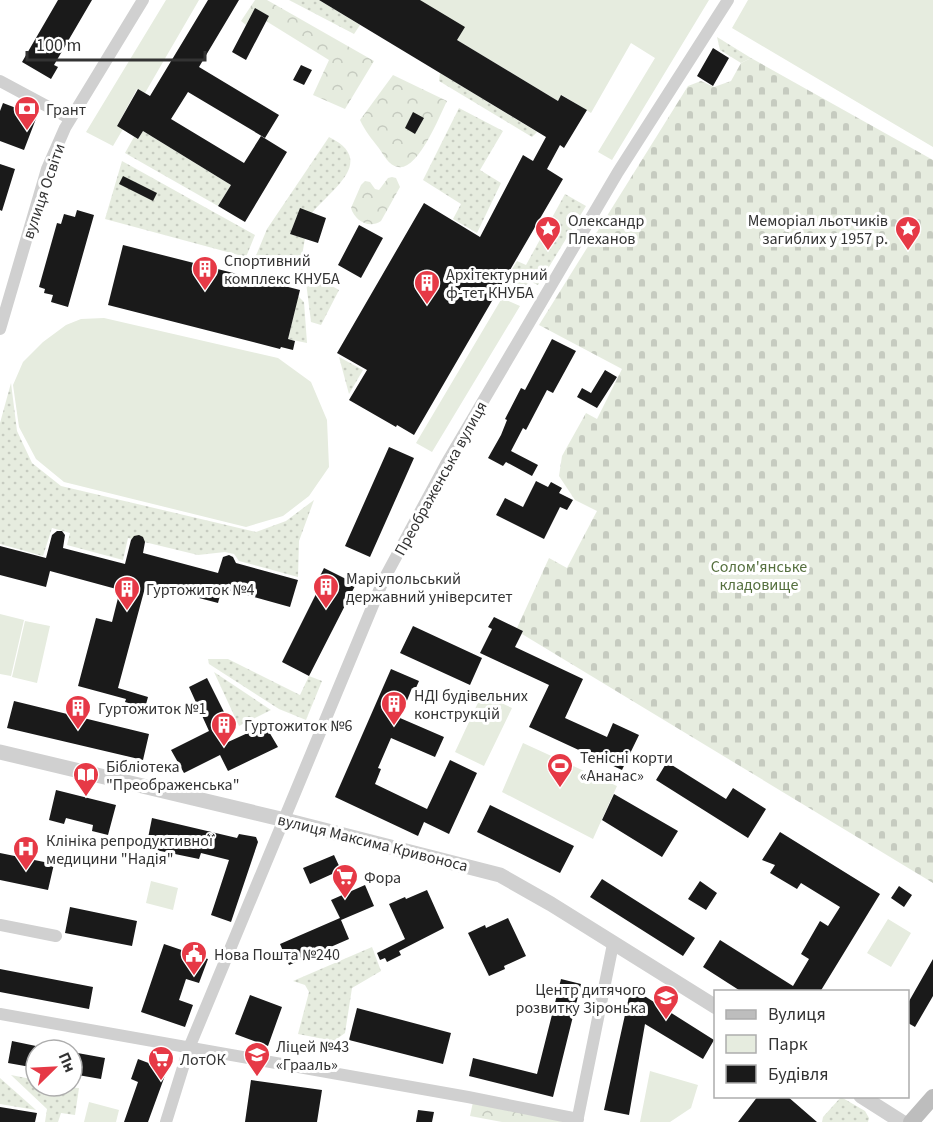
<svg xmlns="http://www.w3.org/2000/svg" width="933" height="1122" font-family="'Source Sans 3',sans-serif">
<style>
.grass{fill:url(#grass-dots)}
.forest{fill:url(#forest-crowns)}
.cemetery{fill:url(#cemetery-stones)}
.park{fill:#e6ecdf}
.building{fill:#1a1a1a}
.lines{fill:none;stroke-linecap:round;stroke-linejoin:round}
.minor{stroke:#d0d0d0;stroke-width:12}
.tertiary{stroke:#d0d0d0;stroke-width:15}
.secondary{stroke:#bdbdbd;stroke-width:16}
.labels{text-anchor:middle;stroke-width:6;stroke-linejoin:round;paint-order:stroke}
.poi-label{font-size:16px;fill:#333;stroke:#fff;text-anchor:start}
.street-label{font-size:16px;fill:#333;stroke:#fff}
.park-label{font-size:16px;fill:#56703f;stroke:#fff}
</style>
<defs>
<pattern id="grass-dots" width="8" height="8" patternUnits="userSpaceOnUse" patternTransform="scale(1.5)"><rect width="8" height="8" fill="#e6ecdf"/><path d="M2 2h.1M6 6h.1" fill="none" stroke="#c6cbc0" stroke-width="1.8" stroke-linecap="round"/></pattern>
<pattern id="forest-crowns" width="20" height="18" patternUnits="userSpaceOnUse" patternTransform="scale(1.5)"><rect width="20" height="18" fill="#e6ecdf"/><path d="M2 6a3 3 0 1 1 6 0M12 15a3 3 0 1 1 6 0" fill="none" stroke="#c6cbc0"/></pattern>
<pattern id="cemetery-stones" width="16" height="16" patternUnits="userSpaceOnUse" patternTransform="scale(1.5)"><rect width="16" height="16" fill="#e6ecdf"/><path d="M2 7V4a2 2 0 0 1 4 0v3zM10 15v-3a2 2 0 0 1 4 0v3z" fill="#c6cbc0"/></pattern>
</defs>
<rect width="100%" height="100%" fill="#fff"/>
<path class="grass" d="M289,0H319L360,25L354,34Z
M717,37L751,58L741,63L720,50Z
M440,73L537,132L532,137L439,81Z
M459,108L503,131L480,170L501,183L477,233L453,219L461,204L423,180Z
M143,131L231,185L218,206L125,153L134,137L138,139Z
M329,137C378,161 330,190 312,213L300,209L290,234L305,238L300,268L339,290L321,325L311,322L306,282L300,268L255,258L267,229Z
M122,161L255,235L246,257L105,219Z
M565,194L586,206L538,285L529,281L519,297L501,287L517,261L526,265Z
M298,296L304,302L307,343L288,339Z
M339,357L363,370L349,394Z
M11,383L17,431L32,463L61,486L256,532L286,521L314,500L299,541L298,577L239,561L234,554L225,552L198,555L128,538L123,560L67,545L70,533L52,528L43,556L0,544V423Z
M208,659H228L300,695L309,676L322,681L306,720L279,709L209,664Z
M214,672L271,710L239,726Z
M372,947L381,971L352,988L345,1033L334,1041L298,1034L309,992L305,985L293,981Z
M11,1075L36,1080V1086L79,1088L75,1115L61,1113L58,1122H45L47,1109Z
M0,1078L36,1110L0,1104Z
M841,1097L865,1111L869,1118L868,1122H822L823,1117Z"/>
<path class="forest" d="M255,0H267L374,61L345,109L313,95L329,60L266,21L269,16L255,9L246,25L241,21Z
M393,75L447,101C439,117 418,171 398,167C388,165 384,155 378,147C371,138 365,131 360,120Z
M392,177L396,178L400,187L381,221C369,229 355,221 351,208L361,185L365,181L370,182L375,189L379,190L388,178Z
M473,1102L570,1122H502L470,1116Z"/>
<path class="cemetery" d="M751,58L933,160V883L522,634L523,631L517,628L549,558L567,568L597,511L575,500L559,476L562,456L586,413L597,419L622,369L539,325L688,86L701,81L714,87L731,81L741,63Z"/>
<path class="park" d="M166,0H199L145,93L137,89L117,126L123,129L113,146L86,132Z
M420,0H709L612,160L598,152L655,58L631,43L591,113L562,95L558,101L457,40Z
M748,0H933V147L732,28Z
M502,298L520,306L432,452L416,443Z
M104,318L278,358L311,382L327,420L329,467L309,496L283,516L246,527L64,482L36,459L19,427L13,385L23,362L43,342L66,325L81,319Z
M0,614L24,620L11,676L0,674Z
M25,621L50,626L37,683L12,677Z
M482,694L512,708L484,766L455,752Z
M523,743L617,786L593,839L502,792Z
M151,881L178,888L173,910L146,903Z
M888,919L911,933L891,967L867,953Z
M650,1071L698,1085L691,1108L670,1122H640Z
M89,1102L119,1110L116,1122H84Z"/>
<path class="building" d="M58,0H92L54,65L58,67L51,79L22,62Z
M208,0H239L199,67L279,115L265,138L188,92L171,119L244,163L261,136L287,152L245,222L218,206L231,185L143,131L138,139L117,126L138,89L150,96Z
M319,0H420L465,27L457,40L558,101L561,95L587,110L564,148L560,145L547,169L563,179L414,435L397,425L396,427L349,400L367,370L337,353L424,203L480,237L523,155L533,161L546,137Z
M255,8L269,16L246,60L232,52Z
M713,48L729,58L713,86L697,76Z
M301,65L312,70L304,85L293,80Z
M3,103L37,116L24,150L0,141V111Z
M413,112L424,118L415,134L405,128Z
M0,164L15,169L2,211L0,210Z
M123,176L157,193L153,201L119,184Z
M300,208L326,218L318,243L290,234Z
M77,210L94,215L68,307L51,302L53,295L44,293L45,289L39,287L57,223L61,224L64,214L75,217Z
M359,225L383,238L361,278L338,265Z
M123,245L300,290L288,339L295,341L293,350L281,347L280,349L108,305Z
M552,339L576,351L553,393L547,390L526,430L523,428L511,451L538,465L532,476L506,462L503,466L488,458L501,435L507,420L505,419L521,388L525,390Z
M605,370L617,377L597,408L577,397L582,388L591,393Z
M389,447L414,458L370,557L345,546Z
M536,481L548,487L551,482L562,488L559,493L573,500L567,510L560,507L544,539L496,515L505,498L523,507Z
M57,531H62L65,535L63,548L125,564L131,540L134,536L139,535L143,537L145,542L143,553L218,573L223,557L229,555L233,557L236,563L298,580L290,607L222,588L218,603L146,584L118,688L148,697L145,708L125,702L126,699L78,686L96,618L112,622L120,590L50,571L46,587L0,575V546L46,558L52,535Z
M324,568L356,584L309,676L282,662L321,584L317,582Z
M494,617L523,631L515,647L583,679L565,718L607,737L613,723L639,735L622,770L529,727L549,685L480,653L492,629L488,627Z
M413,626L482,658L470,685L400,653Z
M391,669L419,681L415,690L412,688L400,718L444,737L435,757L391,738L378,768L381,769L375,784L427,809L450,760L477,773L449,834L424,822L418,836L335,797Z
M207,678L225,714L217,718L228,742L265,725L278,747L228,771L220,755L184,773L171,750L209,731L189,687Z
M14,701L149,734L143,760L7,728Z
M667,762L726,799L733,788L766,809L748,838L656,780Z
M56,790L116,805L108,835L92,831L93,825L66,818L64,824L49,820Z
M614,794L678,831L662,857L602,820Z
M490,805L574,846L560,873L477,832Z
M152,818L237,838L239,834L256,837L258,842L231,922L211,915L229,860L201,853L199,859L146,848Z
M780,832L880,894L820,992H742L703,967L720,940L793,986L809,959L801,954L820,921L828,926L840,907L801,883L797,889L770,873L775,865L762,860Z
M0,853L54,864L48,890L0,880Z
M334,855L341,870L310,884L303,868Z
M602,879L695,938L683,956L590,897Z
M700,881L717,893L706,910L688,899Z
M365,885L374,906L341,920L349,939L289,965L280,944L340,918L331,900Z
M899,886L912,895L904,907L891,898Z
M427,890L444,928L399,951L401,955L387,962L385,958L380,960L377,953L405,939L389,904L405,897L406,899Z
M70,907L137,921L132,946L65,933Z
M508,918L526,956L504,966L505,969L489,976L468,933L485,925L486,928Z
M164,944L208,959L199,983L186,979L179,1000L193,1005L185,1027L141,1012Z
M933,959V996L915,1027L908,1023V1003Z
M0,969L93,987L89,1009L0,992Z
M561,979L581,984L553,1097L469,1076L473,1058L537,1074Z
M635,990L714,1040L703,1059L645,1024L629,1115L604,1110L630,992Z
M250,995L282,1007L268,1046L235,1034Z
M357,1008L451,1033L443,1064L349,1040Z
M12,1041L36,1046V1068L8,1063Z
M72,1052L105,1058L101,1079L72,1074Z
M138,1059L167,1070L148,1122H124L138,1082L131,1079Z
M251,1080L322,1090L317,1122H245Z
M758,1096H787L817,1122H738Z
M0,1107L37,1113L35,1122H0Z
M418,1110L434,1112L432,1122H416Z"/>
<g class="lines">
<path class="minor" d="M0,81L69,118
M0,329L47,169L65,128L143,0
M0,925L56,936
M0,1014L468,1097L578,1119
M166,1122L189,1048L383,581L446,464L618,172L728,0
M577,1122L613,944"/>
<path class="tertiary" d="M0,752L285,820L500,875L551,904L716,1007
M861,1096L902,1122"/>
<path class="secondary" d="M911,1122L933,1097"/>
</g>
<defs>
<symbol id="bank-pin" viewBox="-11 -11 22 30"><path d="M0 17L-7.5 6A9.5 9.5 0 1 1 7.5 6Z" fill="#e63946" stroke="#fff"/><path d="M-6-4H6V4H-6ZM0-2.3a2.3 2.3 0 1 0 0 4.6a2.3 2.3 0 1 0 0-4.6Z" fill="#fff"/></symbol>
<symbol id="sight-pin" viewBox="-11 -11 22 30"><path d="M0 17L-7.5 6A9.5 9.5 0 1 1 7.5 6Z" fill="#e63946" stroke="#fff"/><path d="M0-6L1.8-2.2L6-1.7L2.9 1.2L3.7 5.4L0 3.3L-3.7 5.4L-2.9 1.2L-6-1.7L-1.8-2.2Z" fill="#fff"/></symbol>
<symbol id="building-pin" viewBox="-11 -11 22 30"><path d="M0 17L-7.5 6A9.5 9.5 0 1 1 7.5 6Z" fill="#e63946" stroke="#fff"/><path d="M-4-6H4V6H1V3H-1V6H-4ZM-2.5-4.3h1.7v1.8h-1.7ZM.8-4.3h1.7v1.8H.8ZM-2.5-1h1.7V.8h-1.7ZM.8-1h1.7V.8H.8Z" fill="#fff"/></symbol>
<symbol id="stadium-pin" viewBox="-11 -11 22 30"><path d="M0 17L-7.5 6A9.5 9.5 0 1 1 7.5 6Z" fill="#e63946" stroke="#fff"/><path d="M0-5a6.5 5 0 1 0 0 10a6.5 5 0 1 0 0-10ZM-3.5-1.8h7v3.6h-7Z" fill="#fff"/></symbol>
<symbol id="library-pin" viewBox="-11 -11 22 30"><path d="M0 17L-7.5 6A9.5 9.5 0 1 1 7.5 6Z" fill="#e63946" stroke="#fff"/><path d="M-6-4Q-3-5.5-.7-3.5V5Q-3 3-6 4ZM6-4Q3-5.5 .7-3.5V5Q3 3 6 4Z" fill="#fff"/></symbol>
<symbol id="hospital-pin" viewBox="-11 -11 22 30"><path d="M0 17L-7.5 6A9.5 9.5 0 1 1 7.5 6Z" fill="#e63946" stroke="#fff"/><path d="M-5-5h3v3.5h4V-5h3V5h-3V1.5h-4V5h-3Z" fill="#fff"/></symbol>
<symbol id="supermarket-pin" viewBox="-11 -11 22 30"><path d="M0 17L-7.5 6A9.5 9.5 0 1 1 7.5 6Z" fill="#e63946" stroke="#fff"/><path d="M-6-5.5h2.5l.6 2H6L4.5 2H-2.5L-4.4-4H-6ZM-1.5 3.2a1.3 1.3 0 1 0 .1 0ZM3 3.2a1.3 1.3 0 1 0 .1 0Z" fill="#fff"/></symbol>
<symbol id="civic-pin" viewBox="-11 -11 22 30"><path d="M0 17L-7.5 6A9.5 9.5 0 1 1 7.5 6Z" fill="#e63946" stroke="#fff"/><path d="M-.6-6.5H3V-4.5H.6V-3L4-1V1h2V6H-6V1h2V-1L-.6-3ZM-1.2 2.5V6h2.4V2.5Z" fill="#fff"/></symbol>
<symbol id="school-pin" viewBox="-11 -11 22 30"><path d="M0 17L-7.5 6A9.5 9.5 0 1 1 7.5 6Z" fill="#e63946" stroke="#fff"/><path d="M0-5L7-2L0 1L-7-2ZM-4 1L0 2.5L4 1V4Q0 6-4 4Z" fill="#fff"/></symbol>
</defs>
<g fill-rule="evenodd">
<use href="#bank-pin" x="12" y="94" width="30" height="40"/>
<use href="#sight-pin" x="533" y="214" width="30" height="40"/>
<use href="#sight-pin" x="893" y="214" width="30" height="40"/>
<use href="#building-pin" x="190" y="254" width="30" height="40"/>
<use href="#building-pin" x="412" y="268" width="30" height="40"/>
<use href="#building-pin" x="311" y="572" width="30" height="40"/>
<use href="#building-pin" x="112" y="574" width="30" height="40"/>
<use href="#building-pin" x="379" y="689" width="30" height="40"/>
<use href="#building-pin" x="63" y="693" width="30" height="40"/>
<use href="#building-pin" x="209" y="710" width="30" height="40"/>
<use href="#stadium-pin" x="545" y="751" width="30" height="40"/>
<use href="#library-pin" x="71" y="760" width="30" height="40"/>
<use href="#hospital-pin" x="11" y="834" width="30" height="40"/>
<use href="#supermarket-pin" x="330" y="862" width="30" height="40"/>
<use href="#civic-pin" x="179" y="939" width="30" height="40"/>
<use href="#school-pin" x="651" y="983" width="30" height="40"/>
<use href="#school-pin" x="242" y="1040" width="30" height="40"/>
<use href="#supermarket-pin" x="146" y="1044" width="30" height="40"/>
</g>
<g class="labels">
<g class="poi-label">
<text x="46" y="115">Грант</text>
<text x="568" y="226">Олександр<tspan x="568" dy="18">Плеханов</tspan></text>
<text x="888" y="226" text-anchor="end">Меморіал льотчиків<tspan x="888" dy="18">загиблих у 1957 р.</tspan></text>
<text x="224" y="266">Спортивний<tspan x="224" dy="18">комплекс КНУБА</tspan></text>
<text x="446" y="280">Архітектурний<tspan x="446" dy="18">ф-тет КНУБА</tspan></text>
<text x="346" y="584">Маріупольський<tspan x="346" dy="18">державний університет</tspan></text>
<text x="146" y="595">Гуртожиток №4</text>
<text x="414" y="701">НДІ будівельних<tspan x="414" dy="18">конструкцій</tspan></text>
<text x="98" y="714">Гуртожиток №1</text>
<text x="244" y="731">Гуртожиток №6</text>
<text x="580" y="763">Тенісні корти<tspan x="580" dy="18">«Ананас»</tspan></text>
<text x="106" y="772">Бібліотека<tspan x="106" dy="18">"Преображенська"</tspan></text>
<text x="46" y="846">Клініка репродуктивної<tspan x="46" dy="18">медицини "Надія"</tspan></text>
<text x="364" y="883">Фора</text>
<text x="214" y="960">Нова Пошта №240</text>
<text x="646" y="995" text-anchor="end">Центр дитячого<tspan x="646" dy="18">розвитку Зіронька</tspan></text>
<text x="276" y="1052">Ліцей №43<tspan x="276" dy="18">«Грааль»</tspan></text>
<text x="180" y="1065">ЛотОК</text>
</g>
<g class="street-label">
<text transform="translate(43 191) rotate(-71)" y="6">вулиця Освіти</text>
<text transform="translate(440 478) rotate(-61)" y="6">Преображенська вулиця</text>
<text transform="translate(373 842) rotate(14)" y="6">вулиця Максима Кривоноса</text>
</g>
<g class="park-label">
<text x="759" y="572">Солом'янське<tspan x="759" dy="18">кладовище</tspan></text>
</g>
</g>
<rect x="714" y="990" width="195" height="108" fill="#ffffff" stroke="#adadad" stroke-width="1.5"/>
<rect x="726" y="1010" width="30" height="9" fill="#bdbdbd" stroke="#adadad" stroke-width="1.5"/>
<text x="768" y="1020" font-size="18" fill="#333333">Вулиця</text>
<rect x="726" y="1035" width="30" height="18" fill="#e6ecdf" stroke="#adadad" stroke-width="1.5"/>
<text x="768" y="1050" font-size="18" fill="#333333">Парк</text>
<rect x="726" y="1065" width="30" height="18" fill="#1a1a1a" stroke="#adadad" stroke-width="1.5"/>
<text x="768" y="1080" font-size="18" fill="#333333">Будівля</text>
<g transform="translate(54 1068) rotate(66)"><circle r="28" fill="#ffffff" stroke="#adadad" stroke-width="1.5"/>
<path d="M0-4.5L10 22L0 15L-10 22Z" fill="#e63946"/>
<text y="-9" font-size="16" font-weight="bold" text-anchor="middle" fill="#333333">Пн</text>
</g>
<path d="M27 51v9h178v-9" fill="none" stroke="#333333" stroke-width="3"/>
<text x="36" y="51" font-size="18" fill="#333333" stroke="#ffffff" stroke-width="4.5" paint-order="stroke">100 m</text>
</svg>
